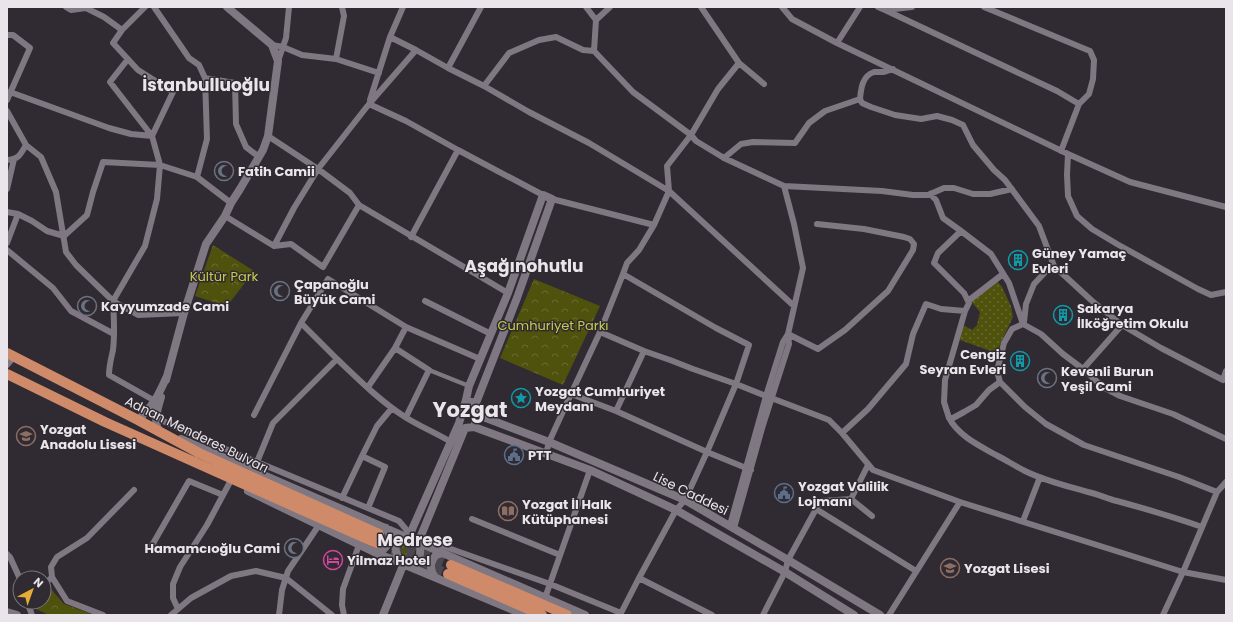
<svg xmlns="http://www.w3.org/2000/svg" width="1233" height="622" font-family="Poppins,sans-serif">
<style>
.grass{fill:url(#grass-dots)}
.forest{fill:url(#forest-crowns)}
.garden{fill:url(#garden-furrows)}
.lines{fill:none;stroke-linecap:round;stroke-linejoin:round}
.trunk-tunnel{stroke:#4c464e;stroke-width:10;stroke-dasharray:10 5;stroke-linecap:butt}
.pedestrian{stroke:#7f7781;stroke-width:4.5}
.minor{stroke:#7f7781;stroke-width:6}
.tertiary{stroke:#7f7781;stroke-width:8}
.trunk{stroke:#ce8a69;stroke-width:10}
.labels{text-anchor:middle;stroke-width:3;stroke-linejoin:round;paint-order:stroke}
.poi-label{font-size:13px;font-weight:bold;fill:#e9e5ea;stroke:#302a32;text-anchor:start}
.park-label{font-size:13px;fill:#c3ca4e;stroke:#302a32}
.street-label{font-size:13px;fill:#e9e5ea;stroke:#302a32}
.district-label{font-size:17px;font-weight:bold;fill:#e9e5ea;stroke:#302a32}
.town-label{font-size:21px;font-weight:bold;fill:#e9e5ea;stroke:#302a32}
</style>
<defs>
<pattern id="grass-dots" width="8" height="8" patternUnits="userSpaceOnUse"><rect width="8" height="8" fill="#4f520c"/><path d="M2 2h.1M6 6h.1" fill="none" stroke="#686b30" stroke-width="1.8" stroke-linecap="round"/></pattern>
<pattern id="forest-crowns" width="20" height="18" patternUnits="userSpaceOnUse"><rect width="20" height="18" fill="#4f520c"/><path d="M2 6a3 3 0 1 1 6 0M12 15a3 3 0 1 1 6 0" fill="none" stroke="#686b30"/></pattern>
<pattern id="garden-furrows" width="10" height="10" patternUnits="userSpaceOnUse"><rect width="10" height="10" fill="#4f520c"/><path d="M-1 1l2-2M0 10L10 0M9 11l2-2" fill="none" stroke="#686b30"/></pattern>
</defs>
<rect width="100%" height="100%" fill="#302a32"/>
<path class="grass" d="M997,281L1002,287L1011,306L1013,317L996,353L960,340L963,325L972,330L977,325L980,312L971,301Z"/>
<path class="forest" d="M213,245L254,271L231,301L226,304L222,305L195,296Z
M534,279L600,306L563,385L500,358Z
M49,587L64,604L94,615H49L34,608L38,602H44V594Z"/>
<path class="garden" d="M401 550a7 7 0 1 1 14 0a7 7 0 1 1-14 0Z"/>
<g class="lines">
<path class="trunk-tunnel" d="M379,534L451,565
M378,544L448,574"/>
<path class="pedestrian" d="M429,370L469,386"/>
<path class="minor" d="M66,7L71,10L86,8L104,17L122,30L145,7
M154,7L189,58L199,65L205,78L207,139L197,177L160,165L157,199L145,246L113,301L138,315L184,313
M481,7L448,68L484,86
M586,7L596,20
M701,7L739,63L718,89L691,135L696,141L724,158L784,186L882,191L913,195H928L944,188H954L973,194H990L1012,189
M782,7L792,19L837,43L1068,154
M878,7L885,10L912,7
M984,7L1090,51L1094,60L1093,79L1089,94L1079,104
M885,10L1057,91L1079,104L1061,151
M122,30L113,43L138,70L173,92L152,136L110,82L128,59
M7,35H13L30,48L7,100
M390,37L416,50
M556,37L583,50L594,51L633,92L691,135L667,166L669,191L589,143L529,112L484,86L509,53L539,40Z
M837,43L860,7
M272,45L283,47L302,55L336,59L379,73
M594,51L596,20L610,7
M336,59L344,16L342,7
M278,61L286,38L289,7
M739,63L764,84
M205,78L235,83L236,124L246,147L259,157
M860,99L862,103L871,107L895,115L921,119L937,116L952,120L963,125L973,145L994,170L1005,180L1039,226L1054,266L1091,300L1122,325L1161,348L1223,380L1226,371
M370,100L390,37L403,7
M369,104L416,50L448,68
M7,111L26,145
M268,136L318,169L369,104L406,121L458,150L411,237
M458,150L543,195
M724,158L741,144L753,142L795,143L809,123L825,111L860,99C861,89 862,76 874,72C877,72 881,72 884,72C887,71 890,70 893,69
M7,160C19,159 20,155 26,145L41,157L56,192L66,252L76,265L113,301C114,317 115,334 113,350C111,359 109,366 109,375L155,401
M197,177L231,203
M784,186L794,224L803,268L788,334L818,349L845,330L888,291L913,250L914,244L910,239L904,237L864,229L817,224
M7,189L14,159
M552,199L654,225
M359,205L508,293
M1226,207L1130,182L1068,154L1067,175L1068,196L1077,216L1092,229L1117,244L1198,289L1211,295L1226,292
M7,212L18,214
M225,216L274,246L294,208L318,169L350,193L359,205L323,267L291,244L274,246
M961,231L991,254L1009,283L1023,324
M7,243L18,214L32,221L47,231L64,236L87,215L93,192L103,162L160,165L152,136L131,134L109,128L10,92
M7,250L53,288L71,311L114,334
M425,301L491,334
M968,301L1003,274
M794,306L669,191L654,225L639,250L627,263L623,274L716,328L749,345L736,384L766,396L829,420L842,433L868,409L906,364L913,334L926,304L941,309L965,311L969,303L964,293L934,263L938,253L961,231L943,218L936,200L930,194
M1024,322L1026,304L1034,284L1053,264
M600,332L571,394L616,411L707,452L685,500L676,510L639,578
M395,348L429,370L406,417
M644,351L670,360L693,369L736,384L707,452L751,470
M337,359C358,379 380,401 405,417C419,426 436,433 451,442
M7,365L14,357
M1083,369L1122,325
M1000,382L997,371L1004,343L1012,329L1023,324L1041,334L1063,354L1083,369L1103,387L1120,396L1173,414L1226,439
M368,387L395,348L406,327
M616,411L644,351L600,332L623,274
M254,415L301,323
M157,418L199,438L399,521L410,534
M949,418L944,402L945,380L965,311
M842,433L873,470L960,502L889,615
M546,454L549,442L571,394
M362,456L377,426L392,408
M257,462L273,423L337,359L301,323L328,279L406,327L480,359
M1226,482L1217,492L1183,572L1226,580
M342,498L362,456L385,467L368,508
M851,499L872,516
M960,502L1183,572L1163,615
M816,509L821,501L851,499L868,465
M472,519L560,555
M1023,521L1040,477
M730,525L766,396L783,342L788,334
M1202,527C1174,517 1146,509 1117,501C1108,499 1098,494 1088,492C1067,486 1045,481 1025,471C1015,466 1006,460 996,455C978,445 959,436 949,418H953L964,412L976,405L989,390L1000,382L1025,407L1046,424L1084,445L1179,477L1217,492
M734,528L763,425L789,344L788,334
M420,538L550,584L621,613L639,578L712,615
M151,547L189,481L223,495
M7,554L10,557L20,579
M52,577L67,601L103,615
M44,585L52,577L51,567L57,557L87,538L134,490
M545,598L590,470
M27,602L32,615
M178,609L173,598V584L180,567L207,525L230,482
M171,615L191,598L231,576L256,571L286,578L332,615
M279,615L282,590L288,571L319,525
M344,615L342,605L343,589L359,545
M763,615L785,572L788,560L816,509L916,571"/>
<path class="tertiary" d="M166,380L184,313L206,244L225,216L231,203L240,189L263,150L268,136L278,61L272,45L227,7
M478,415L549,442L685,500L788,560L880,615
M143,422L138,420C154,405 158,396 167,376
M474,427L590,470L676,510L785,572L854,615
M159,431C153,422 158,407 161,397
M181,439L585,615
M248,491L374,552L525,615
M375,552C386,550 388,546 390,535L386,528
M404,563C396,557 391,545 402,539C405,537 408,536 410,534L459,423L466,400L469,386L508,293L543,195L552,199L517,298L476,403
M404,563C426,562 419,552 420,538L465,428L474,427L478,415L476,403L471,402
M435,577C429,570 430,562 436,555L442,553
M7,612L17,615
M383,615L404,563"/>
<path class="trunk" d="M7,353L138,420L199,453L379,534
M7,374L105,422L376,543
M451,565L567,615
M448,574L542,615"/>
</g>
<defs>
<symbol id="mosque-ring" viewBox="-11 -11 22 22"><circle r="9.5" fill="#302a32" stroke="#6b7280" stroke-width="1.5"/><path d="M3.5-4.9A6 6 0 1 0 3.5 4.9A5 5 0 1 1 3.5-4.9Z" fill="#6b7280"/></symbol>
<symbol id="building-ring" viewBox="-11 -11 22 22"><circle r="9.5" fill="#302a32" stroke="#0f9aa8" stroke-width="1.5"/><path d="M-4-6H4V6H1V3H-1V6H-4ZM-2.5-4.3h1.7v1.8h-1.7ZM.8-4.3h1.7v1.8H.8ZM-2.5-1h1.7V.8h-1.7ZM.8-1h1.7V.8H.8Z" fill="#0f9aa8"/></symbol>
<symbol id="sight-ring" viewBox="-11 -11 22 22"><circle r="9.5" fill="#302a32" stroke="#0f9aa8" stroke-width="1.5"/><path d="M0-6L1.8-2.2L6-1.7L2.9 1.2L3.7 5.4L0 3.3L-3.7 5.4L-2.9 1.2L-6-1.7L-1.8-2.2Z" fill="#0f9aa8"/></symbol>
<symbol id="school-ring" viewBox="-11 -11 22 22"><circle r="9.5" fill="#302a32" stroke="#8d6e63" stroke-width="1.5"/><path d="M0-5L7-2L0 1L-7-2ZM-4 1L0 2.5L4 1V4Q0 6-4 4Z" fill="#8d6e63"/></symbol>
<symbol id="civic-ring" viewBox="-11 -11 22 22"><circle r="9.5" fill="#302a32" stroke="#5c6f8a" stroke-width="1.5"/><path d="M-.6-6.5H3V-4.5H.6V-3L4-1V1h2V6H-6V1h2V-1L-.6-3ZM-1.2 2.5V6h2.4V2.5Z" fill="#5c6f8a"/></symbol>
<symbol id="library-ring" viewBox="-11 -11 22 22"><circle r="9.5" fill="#302a32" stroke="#8d6e63" stroke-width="1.5"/><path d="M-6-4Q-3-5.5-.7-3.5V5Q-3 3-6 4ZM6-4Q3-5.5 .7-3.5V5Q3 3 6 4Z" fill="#8d6e63"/></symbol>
<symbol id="hotel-ring" viewBox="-11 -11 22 22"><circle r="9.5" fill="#302a32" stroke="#d1479c" stroke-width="1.5"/><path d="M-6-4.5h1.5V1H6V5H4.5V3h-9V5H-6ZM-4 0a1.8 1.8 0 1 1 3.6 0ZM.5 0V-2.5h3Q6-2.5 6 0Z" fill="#d1479c"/></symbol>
</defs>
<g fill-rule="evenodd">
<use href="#mosque-ring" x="213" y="160" width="22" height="22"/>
<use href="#building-ring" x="1007" y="249" width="22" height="22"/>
<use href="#mosque-ring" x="269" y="280" width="22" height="22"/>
<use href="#mosque-ring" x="76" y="295" width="22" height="22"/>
<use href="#building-ring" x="1052" y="304" width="22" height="22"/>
<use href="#building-ring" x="1009" y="350" width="22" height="22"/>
<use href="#mosque-ring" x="1036" y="367" width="22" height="22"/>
<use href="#sight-ring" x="510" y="387" width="22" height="22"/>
<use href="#school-ring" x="15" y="425" width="22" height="22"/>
<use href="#civic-ring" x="503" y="444" width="22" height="22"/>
<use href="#civic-ring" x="773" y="482" width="22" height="22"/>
<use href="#library-ring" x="497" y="500" width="22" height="22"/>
<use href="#mosque-ring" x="283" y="537" width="22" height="22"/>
<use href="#hotel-ring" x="322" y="549" width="22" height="22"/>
<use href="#school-ring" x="939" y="557" width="22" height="22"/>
</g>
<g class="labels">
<g class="poi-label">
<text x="238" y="176">Fatih Camii</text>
<text x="1032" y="258">Güney Yamaç<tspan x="1032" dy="15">Evleri</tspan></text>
<text x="294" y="289">Çapanoğlu<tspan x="294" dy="15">Büyük Cami</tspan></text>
<text x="101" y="311">Kayyumzade Cami</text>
<text x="1077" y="313">Sakarya<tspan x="1077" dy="15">İlköğretim Okulu</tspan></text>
<text x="1006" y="359" text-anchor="end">Cengiz<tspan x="1006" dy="15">Seyran Evleri</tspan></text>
<text x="1061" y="376">Kevenli Burun<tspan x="1061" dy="15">Yeşil Cami</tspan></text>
<text x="535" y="396">Yozgat Cumhuriyet<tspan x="535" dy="15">Meydanı</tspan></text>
<text x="40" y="434">Yozgat<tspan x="40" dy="15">Anadolu Lisesi</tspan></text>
<text x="528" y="460">PTT</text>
<text x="798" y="491">Yozgat Valilik<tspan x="798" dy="15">Lojmanı</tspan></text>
<text x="522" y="509">Yozgat İl Halk<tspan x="522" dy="15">Kütüphanesi</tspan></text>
<text x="280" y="553" text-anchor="end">Hamamcıoğlu Cami</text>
<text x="347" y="565">Yilmaz Hotel</text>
<text x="964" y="573">Yozgat Lisesi</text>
</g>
<g class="park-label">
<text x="224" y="281">Kültür Park</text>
<text x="553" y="330">Cumhuriyet Parkı</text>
</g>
<g class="street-label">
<text transform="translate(197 434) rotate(26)" y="5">Adnan Menderes Bulvarı</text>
<text transform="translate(691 493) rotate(26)" y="5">Lise Caddesi</text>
</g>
<g class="district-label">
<text x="206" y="91">İstanbulluoğlu</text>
<text x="524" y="272">Aşağınohutlu</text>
<text x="415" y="546">Medrese</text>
</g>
<g class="town-label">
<text x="470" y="417">Yozgat</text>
</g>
</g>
<rect width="1233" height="622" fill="none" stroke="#e9e5ea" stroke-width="16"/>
<g transform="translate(32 590) rotate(41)"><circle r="19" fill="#302a32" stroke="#7a757c"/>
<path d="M0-3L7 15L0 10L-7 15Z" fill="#e6ad36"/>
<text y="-6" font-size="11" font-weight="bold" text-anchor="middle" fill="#e9e5ea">N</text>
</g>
</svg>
